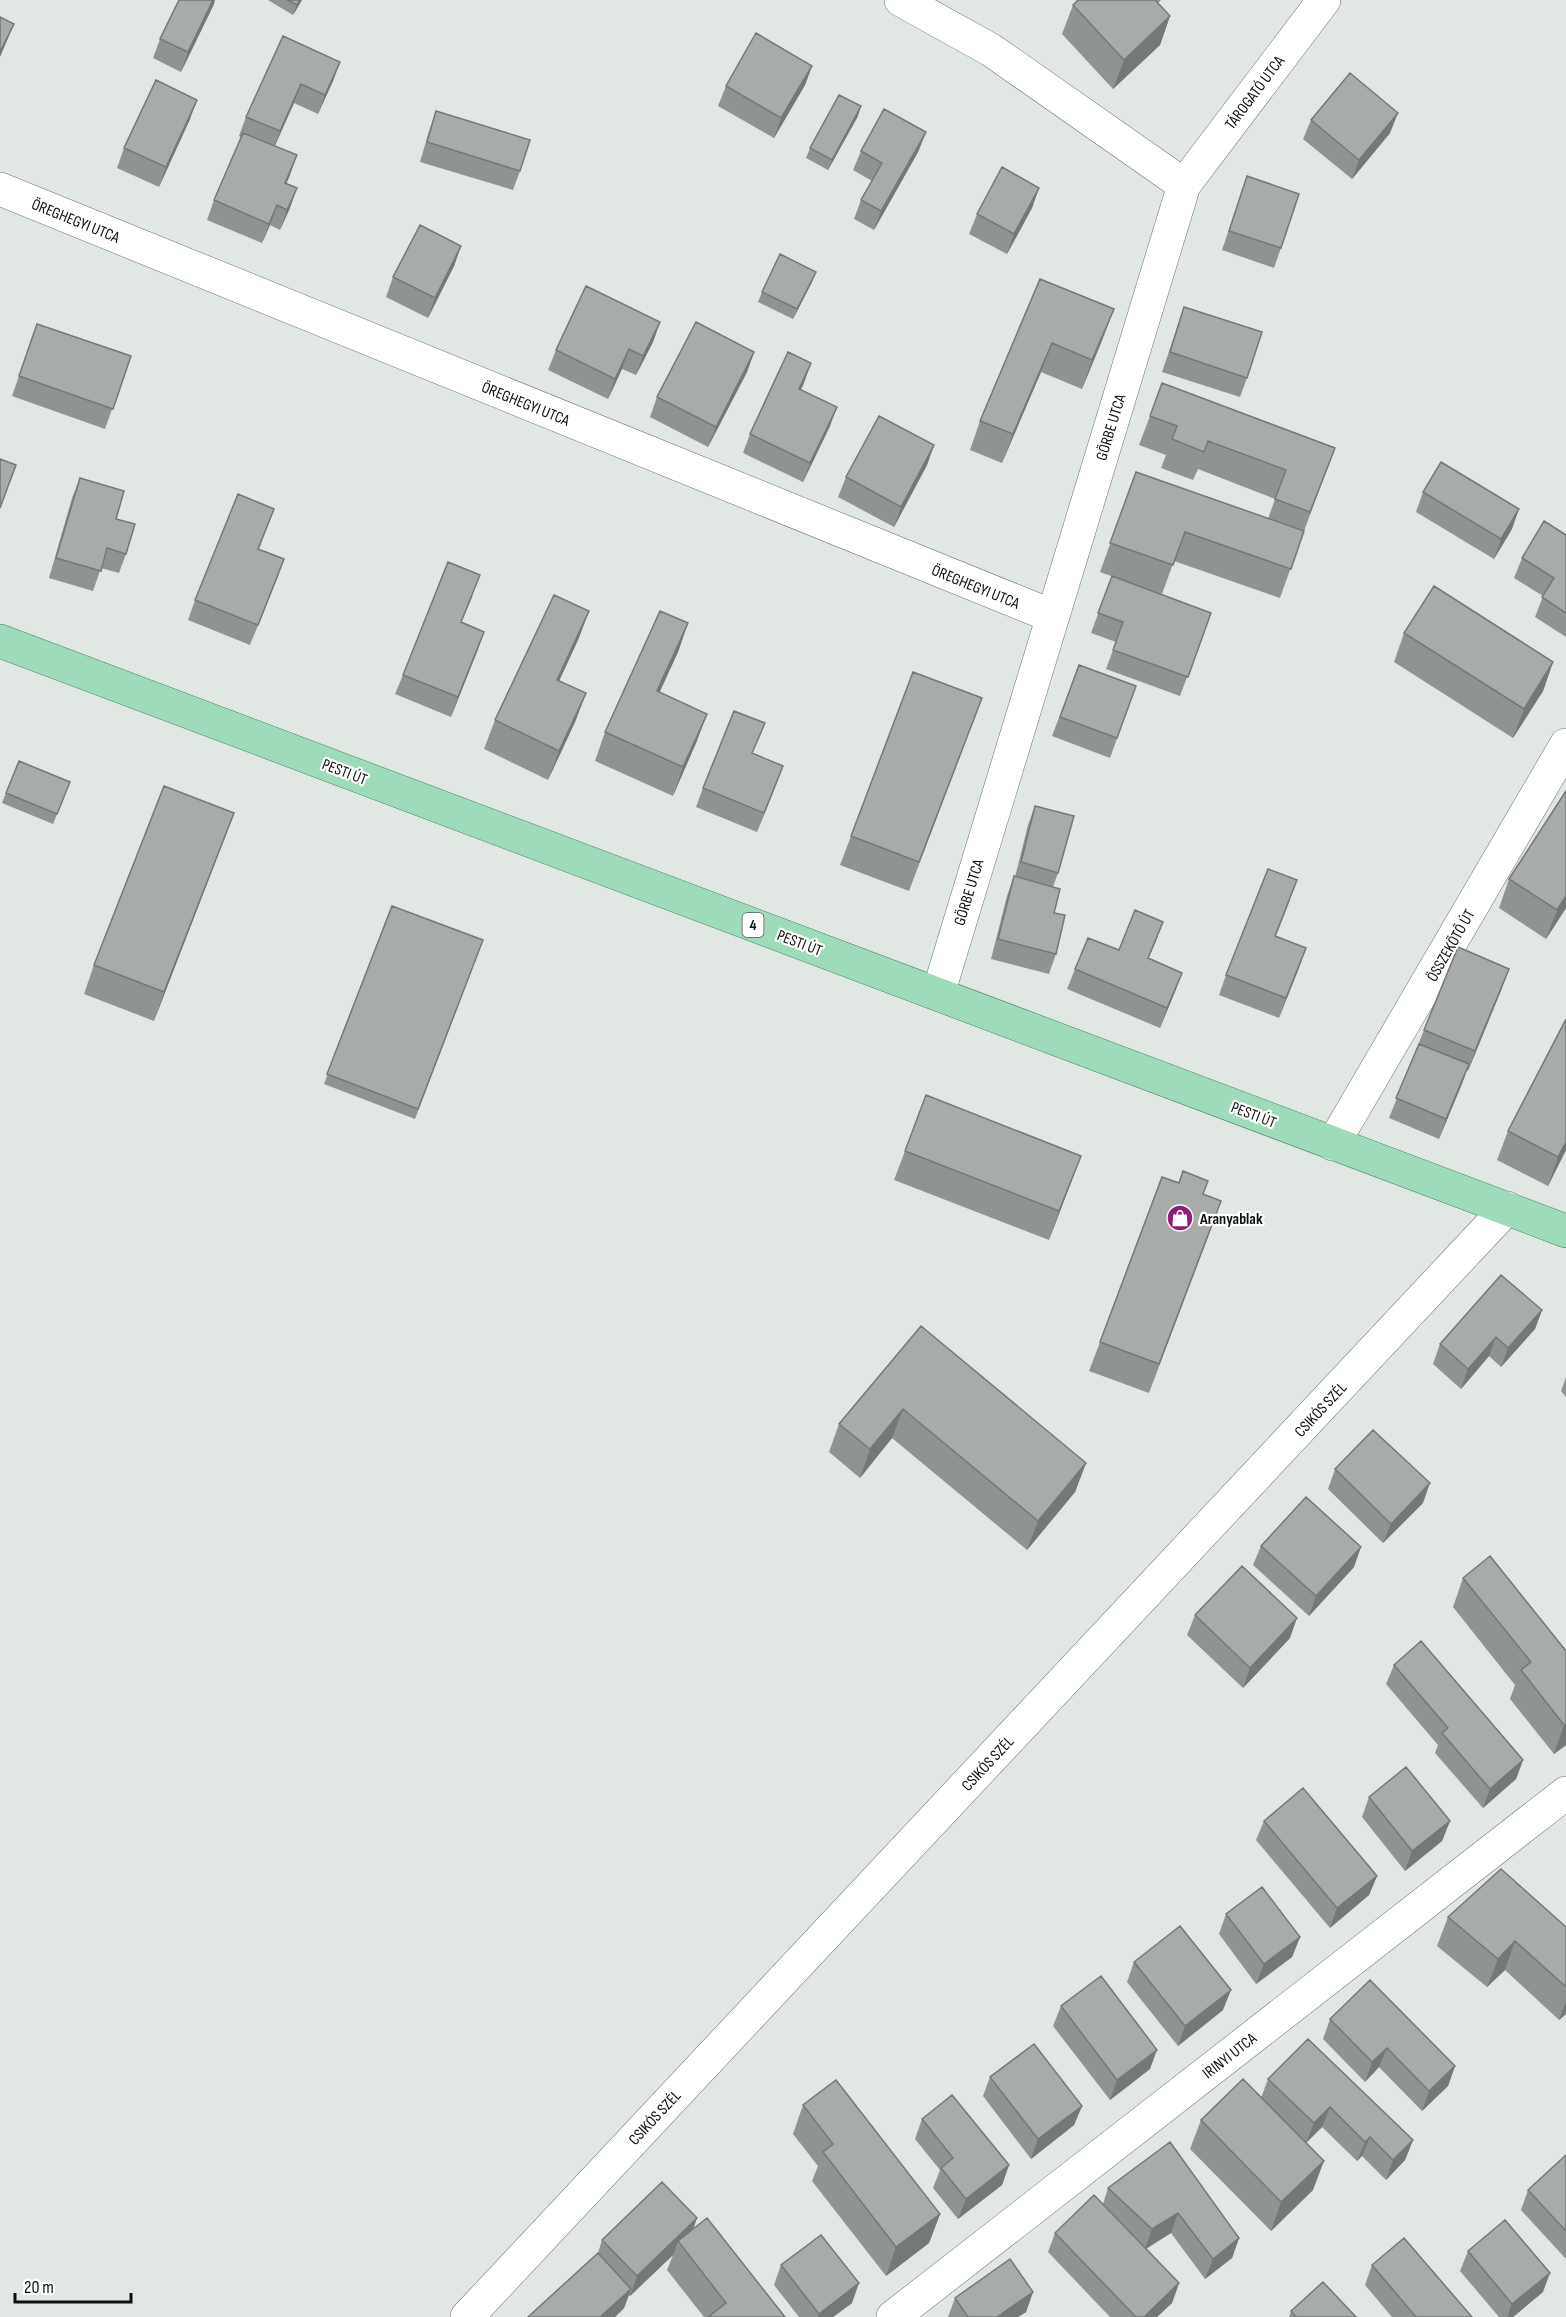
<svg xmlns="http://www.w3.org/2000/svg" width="1566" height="2317" font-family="'Sofia Sans Condensed',sans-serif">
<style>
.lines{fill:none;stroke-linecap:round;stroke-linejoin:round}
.minor-casing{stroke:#6e7370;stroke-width:34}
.primary-casing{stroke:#418462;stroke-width:34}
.minor{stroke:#fff;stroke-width:33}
.primary{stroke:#9edbbb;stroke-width:33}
.wall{fill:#909491}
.shaded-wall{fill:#757876}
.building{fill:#a7aca9;stroke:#757876;stroke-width:1.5}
.labels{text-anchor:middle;stroke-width:4.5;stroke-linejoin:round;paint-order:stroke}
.shield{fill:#fff;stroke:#565857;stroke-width:1.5}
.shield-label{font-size:15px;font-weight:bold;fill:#0e100f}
.street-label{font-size:16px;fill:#0e100f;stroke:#fff}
.poi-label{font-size:16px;font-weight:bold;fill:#0e100f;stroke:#fff;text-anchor:start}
</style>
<rect width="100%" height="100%" fill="#e1e7e3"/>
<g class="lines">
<defs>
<path id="minor" d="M901,0L991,50L1184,185L938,994
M1184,185L1324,0
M0,189L1052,616
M1333,1144L1566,745
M467,2317L1507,1208
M893,2317L1566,1793"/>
<path id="primary" d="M0,641L1566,1231"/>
</defs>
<use href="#minor" class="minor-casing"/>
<use href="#primary" class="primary-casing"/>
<use href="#minor" class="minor"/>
<use href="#primary" class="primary"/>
</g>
<path class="wall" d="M268,0H302L293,15Z
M1078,0H1161L1158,3L1170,16L1160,45L1113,89L1062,34L1073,5Z
M214,4L181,72L153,58L160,39Z
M283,36L340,62L333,81L318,114L294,103L275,146L290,175L286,183L290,208L280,230L270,225L262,243L207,220L214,200L241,137L239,136L246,117Z
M812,66L805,85L774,138L718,106L726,86Z
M436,111L520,171L513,190L420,162L429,131Z
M858,116L828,170L806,158L810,148Z
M190,119L159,187L117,168L124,148Z
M1311,120L1390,133L1352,179L1303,139Z
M926,132L918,152L874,230L854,219L861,200L872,181L853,170L861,151Z
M1247,176L1281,248L1274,268L1222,250Z
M1039,188L1032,208L1007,254L969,234L977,214Z
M461,246L454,266L428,318L386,297L393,277Z
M1040,279L1103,338L1082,389L1041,372L1002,463L970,450L980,421Z
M812,282L793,319L758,302L762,292Z
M1184,307L1247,378L1240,397L1162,372Z
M660,322L653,342L636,375L622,369L608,399L548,370L556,350Z
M37,324L131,356L105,429L12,396Z
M754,352L747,372L708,447L650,417L657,397Z
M804,383L801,389L830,426L803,482L743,453L750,434Z
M1150,416L1335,448L1304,531L1280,598L1174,561L1162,594L1100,572L1136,472L1268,519L1275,499L1198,469L1193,480L1161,468L1166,455L1139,445Z
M934,445L927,465L894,527L838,497L846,477Z
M80,478L116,519L126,554L119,573L101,568L93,591L49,578L72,498Z
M1423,492L1512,529L1494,559L1416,512Z
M274,509L259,549L284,559L250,645L188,620L195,600Z
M1566,535V637L1535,617L1543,596L1514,578L1522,558Z
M1112,576L1211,613L1180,696L1106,669L1116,642L1091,633Z
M473,595L461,623L484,632L451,717L395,694L403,675Z
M589,611L578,640L559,681L586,693L575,722L548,780L484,749L495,720Z
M688,623L678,652L659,692L707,714L696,743L673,796L595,761L605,732Z
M1404,633L1553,662L1543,691L1513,738L1394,662Z
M1079,665L1136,686L1110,758L1052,736Z
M971,727L909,891L840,865L851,836Z
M753,754L783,766L757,832L696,807L703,788Z
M70,782L53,824L2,803L6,793Z
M1035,806L1058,873L1053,887L1056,954L1049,974L991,959L1007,896L1014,876L1015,877L1028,825Z
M223,842L154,1021L84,994L94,965Z
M1509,879L1566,908L1546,939L1499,908Z
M1290,900L1276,936L1306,948L1279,1018L1219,995L1226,975Z
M392,906L483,940L415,1119L324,1084Z
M1156,941L1148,959L1182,973L1160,1028L1067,989L1075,969L1119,950Z
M1502,988L1468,1071L1467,1070L1439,1139L1389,1118L1424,1030Z
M1566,1019V1150L1548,1186L1497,1160L1508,1131Z
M905,1151L1081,1156L1049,1240L894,1180Z
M1211,1229L1149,1393L1089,1371L1100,1342Z
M1542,1310L1535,1329L1501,1367L1489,1356L1461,1389L1433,1364L1440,1344Z
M921,1326L1086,1463L1075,1492L1027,1550L892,1438L860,1478L829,1452L839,1424Z
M1566,1377V1397L1561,1391Z
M1335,1469L1423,1503L1383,1543L1328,1489Z
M1261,1546L1354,1567L1309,1616L1253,1565Z
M1463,1578L1566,1651V1745L1554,1754L1510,1699L1515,1685L1453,1607Z
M1195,1615L1290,1638L1243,1688L1187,1635Z
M1394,1665L1523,1760L1516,1779L1483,1808L1435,1753L1438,1745L1386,1684Z
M1369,1797L1450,1821L1442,1841L1405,1871L1362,1817Z
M1264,1821L1377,1876L1369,1895L1330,1928L1256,1840Z
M1226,1914L1300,1937L1292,1957L1256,1984L1219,1934Z
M1448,1917L1566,1927V2014L1559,2020L1505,1970L1487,1987L1437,1946Z
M1134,1962L1223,2010L1178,2046L1127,1982Z
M1061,2006L1150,2069L1110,2100L1053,2026Z
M1330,2019L1455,2066L1448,2086L1422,2111L1379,2067L1365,2082L1323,2039Z
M990,2077L1082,2106L1074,2125L1031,2159L983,2096Z
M1268,2079L1413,2140L1405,2160L1386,2180L1362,2156L1357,2161L1322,2127L1306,2143L1287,2124L1313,2190L1271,2231L1190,2149L1201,2120L1261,2098Z
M803,2105L940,2214L929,2243L886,2276L812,2181L818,2166L793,2134Z
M922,2119L1009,2165L1002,2185L958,2219L933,2188L940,2170L915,2139Z
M1170,2142L1239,2238L1232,2258L1205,2279L1171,2233L1146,2249L1179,2283L1172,2303L1157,2317H1110L1048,2252L1055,2233L1103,2204L1108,2188Z
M1566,2155V2259L1521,2210L1528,2190Z
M697,2218L693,2229L785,2317H704L667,2270L673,2255L630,2296L629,2295L624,2308L615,2317H528L598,2253L602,2240Z
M1468,2251L1543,2292L1513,2317H1499L1460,2271Z
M781,2265L852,2303L833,2317H799L774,2285Z
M1372,2265L1472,2317H1392L1365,2285Z
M1033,2292L1026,2312L1018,2317H948L955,2298Z
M1291,2311L1356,2317H1289Z"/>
<path class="shaded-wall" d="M213,0H215L214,4L181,72L188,52Z
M300,0H302L293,15L297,5Z
M1170,16L1160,45L1113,89L1124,60Z
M14,24L6,43L0,57V52Z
M340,62L333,81L318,114L325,95Z
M812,66L805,85L774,138L781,118Z
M301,84L294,103L272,151L280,131Z
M197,100L190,119L159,187L166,167Z
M861,106L858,116L828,170L832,160Z
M1398,113L1390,133L1352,179L1359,160Z
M926,132L918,152L874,230L881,211Z
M297,155L290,175L278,203L285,183Z
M297,188L290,208L280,230L287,210Z
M1039,188L1032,208L1007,254L1014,234Z
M277,205L270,225L262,243L269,224Z
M461,246L454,266L428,318L435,298Z
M816,272L812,282L793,319L797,309Z
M1114,309L1103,338L1082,389L1092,360Z
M660,322L653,342L636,375L643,356Z
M1052,343L1041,372L1002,463L1013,434Z
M629,349L622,369L608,399L615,379Z
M754,352L747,372L708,447L716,427Z
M811,363L804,383L792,408L799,389Z
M837,407L830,426L803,482L810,463Z
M934,445L927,465L894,527L901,507Z
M1519,509L1512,529L1494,559L1501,539Z
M284,559L277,579L250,645L258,625Z
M589,611L578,640L546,709L557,680Z
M688,623L678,652L647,720L657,691Z
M484,632L477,652L451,717L458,697Z
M1553,662L1543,691L1513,738L1524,709Z
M586,693L575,722L548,780L559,751Z
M707,714L696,743L673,796L683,767Z
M783,766L776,785L757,832L764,813Z
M234,813L223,842L154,1021L164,992Z
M1566,896V908L1546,939L1557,910Z
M1163,922L1156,941L1140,978L1148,958Z
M1306,948L1299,968L1279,1018L1286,998Z
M1509,969L1502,988L1468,1071L1475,1051Z
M1182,973L1175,992L1160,1028L1167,1008Z
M1469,1064L1462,1084L1439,1139L1446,1119Z
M1566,1142V1150L1548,1186L1558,1157Z
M1081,1156L1070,1185L1049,1240L1059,1211Z
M1542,1310L1535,1329L1501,1367L1508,1348Z
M1496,1337L1489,1356L1461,1389L1468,1369Z
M903,1409L892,1438L860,1478L870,1449Z
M1086,1463L1075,1492L1027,1550L1038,1521Z
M1430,1483L1423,1503L1383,1543L1391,1524Z
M1361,1547L1354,1567L1309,1616L1316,1596Z
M1297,1618L1290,1638L1243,1688L1250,1668Z
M1566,1724V1745L1554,1754L1564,1725Z
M1523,1760L1516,1779L1483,1808L1490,1789Z
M1450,1821L1442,1841L1405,1871L1412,1851Z
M1377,1876L1369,1895L1330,1928L1337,1908Z
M1300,1937L1292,1957L1256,1984L1264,1964Z
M1515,1941L1505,1970L1487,1987L1498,1959Z
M1231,1990L1223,2010L1178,2046L1185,2026Z
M1566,2001V2014L1559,2020Z
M1387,2048L1379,2067L1365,2082L1372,2062Z
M1157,2050L1150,2069L1110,2100L1117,2080Z
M1455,2066L1448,2086L1422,2111L1429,2091Z
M1082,2106L1074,2125L1031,2159L1038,2139Z
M1330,2107L1322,2127L1306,2143L1314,2123Z
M1370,2137L1362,2156L1357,2161L1365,2142Z
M1413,2140L1405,2160L1386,2180L1393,2160Z
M1324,2161L1313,2190L1271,2231L1281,2202Z
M1009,2165L1002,2185L958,2219L966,2199Z
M1178,2213L1171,2233L1145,2249L1152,2229Z
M940,2214L929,2243L886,2276L896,2247Z
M697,2218L690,2238L678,2241L673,2255L630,2296L637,2276Z
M1239,2238L1232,2258L1205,2279L1213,2259Z
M1550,2273L1543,2292L1513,2317H1507L1512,2304Z
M859,2283L852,2303L833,2317H818L819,2314Z
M1179,2283L1172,2303L1157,2317H1144Z
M631,2289L624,2308L615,2317H600Z
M1033,2292L1026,2312L1018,2317H997Z"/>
<path class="building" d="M179,0H213L188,52L160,39Z
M288,0H300L297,5Z
M1078,0H1155L1170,16L1124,60L1073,5Z
M0,17L14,24L0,52Z
M756,33L812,66L781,118L726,86Z
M283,36L340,62L325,95L301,84L280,131L246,117Z
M1350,73L1398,113L1359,160L1311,120Z
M156,80L197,100L166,167L124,148Z
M839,95L861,106L832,160L810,148Z
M884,109L926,132L881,211L861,200L882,163L861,151Z
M436,111L530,140L520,171L427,142Z
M243,133L297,155L285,183L297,188L287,210L277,205L269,224L214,200Z
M1002,167L1039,188L1014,234L977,214Z
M1247,176L1299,194L1281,248L1229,231Z
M420,225L461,246L435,298L393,277Z
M780,254L816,272L797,309L762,292Z
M1040,279L1114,309L1092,360L1052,343L1013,434L980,421Z
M586,286L660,322L643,356L629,349L615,379L556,350Z
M1184,307L1262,332L1247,378L1170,352Z
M696,322L754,352L716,427L657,397Z
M37,324L131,356L113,409L19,376Z
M788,352L811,363L799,389L837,407L810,463L750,434Z
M1162,383L1335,448L1310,512L1275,499L1286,470L1208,441L1204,452L1172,439L1177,426L1150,416Z
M879,416L934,445L901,507L846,477Z
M0,459L16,465L0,508Z
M1441,462L1519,509L1501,539L1423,492Z
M1136,472L1304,531L1291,569L1185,532L1173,565L1110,543Z
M80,478L124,491L116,519L135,524L126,554L107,548L101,571L56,558Z
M238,494L274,509L258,549L284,559L258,625L195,600Z
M1544,521L1566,535V613L1542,597L1554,578L1522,558Z
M448,562L480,575L461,622L484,632L458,697L403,675Z
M1112,576L1211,613L1188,677L1113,650L1123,622L1098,613Z
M1434,586L1553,662L1524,709L1404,633Z
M554,595L589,611L557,680L586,693L559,751L495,720Z
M660,611L688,623L657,691L707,714L683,767L605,732Z
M1079,665L1136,686L1117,738L1060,717Z
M913,672L982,698L919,862L851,836Z
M734,711L765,723L752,753L783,766L764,813L703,788Z
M19,761L70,782L57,814L6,793Z
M164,786L234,813L164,992L94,965Z
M1566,791V896L1557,910L1509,879Z
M1035,806L1074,816L1058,873L1021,862Z
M1268,869L1297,880L1275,936L1306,948L1286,998L1226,975Z
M1014,876L1060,889L1054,913L1065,915L1056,954L998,939Z
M392,906L483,940L418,1109L327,1074Z
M1135,910L1163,922L1148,958L1182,973L1167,1008L1075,969L1088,938L1119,950Z
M1458,947L1509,969L1475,1051L1424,1030Z
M1566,1019V1142L1558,1157L1508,1131Z
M1419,1044L1469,1064L1446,1119L1396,1098Z
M926,1095L1081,1156L1059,1211L905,1151Z
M1183,1171L1208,1181L1203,1194L1221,1201L1159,1364L1100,1342L1162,1177L1179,1183Z
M1501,1275L1542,1310L1508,1348L1496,1337L1468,1369L1440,1344Z
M921,1326L1086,1463L1038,1521L903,1409L870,1449L839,1424Z
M1373,1430L1430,1483L1391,1524L1335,1469Z
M1306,1497L1361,1547L1316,1596L1261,1546Z
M1490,1556L1566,1651V1724L1564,1725L1521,1670L1531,1662L1463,1578Z
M1242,1566L1297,1618L1250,1668L1195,1615Z
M1421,1641L1523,1760L1490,1789L1442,1733L1448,1728L1394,1665Z
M1406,1767L1450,1821L1412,1851L1369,1797Z
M1303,1788L1377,1876L1337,1908L1264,1821Z
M1501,1869L1566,1927V1987L1515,1941L1498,1959L1448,1917Z
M1262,1887L1300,1937L1264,1964L1226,1914Z
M1180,1926L1231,1990L1185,2026L1134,1962Z
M1101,1976L1157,2050L1117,2080L1061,2006Z
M1370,1980L1455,2066L1429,2091L1387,2048L1372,2062L1330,2019Z
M1308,2039L1413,2140L1393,2160L1370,2137L1365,2142L1330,2107L1314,2123L1268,2079Z
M1034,2044L1082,2106L1038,2139L990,2077Z
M1243,2079L1324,2161L1281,2202L1201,2120Z
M836,2080L940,2214L896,2247L823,2152L833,2144L803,2105Z
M952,2095L1009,2165L966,2199L941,2168L953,2158L922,2119Z
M1170,2142L1239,2238L1213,2259L1178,2213L1152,2229L1108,2188Z
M1566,2155V2231L1528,2190Z
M662,2182L697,2218L637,2276L602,2240Z
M1094,2195L1179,2283L1144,2317H1136L1055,2233Z
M707,2218L785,2317H708L726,2303L678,2241Z
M1505,2220L1550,2273L1512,2304L1468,2251Z
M821,2235L859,2283L819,2314L781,2265Z
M1404,2238L1472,2317H1416L1372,2265Z
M598,2253L631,2289L600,2317H528Z
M1010,2259L1033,2292L997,2317H968L955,2298Z
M1323,2282L1356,2317H1296L1291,2311Z"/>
<defs>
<symbol id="shop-disc" viewBox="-11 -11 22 22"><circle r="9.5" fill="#931c79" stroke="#fff"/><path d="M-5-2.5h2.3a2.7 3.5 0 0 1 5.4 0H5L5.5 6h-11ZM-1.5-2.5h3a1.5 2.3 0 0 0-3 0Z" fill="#fff"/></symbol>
</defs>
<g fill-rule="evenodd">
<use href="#shop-disc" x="1165" y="1203" width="30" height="30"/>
</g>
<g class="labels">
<rect class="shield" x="742.5" y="913" width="21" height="24" rx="4.5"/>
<g class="shield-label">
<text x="753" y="930">4</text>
</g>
<g class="street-label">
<text transform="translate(1254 92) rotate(-53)" y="6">TÁROGATÓ UTCA</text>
<text transform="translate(76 220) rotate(22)" y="6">ÖREGHEGYI UTCA</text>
<text transform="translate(526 403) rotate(22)" y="6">ÖREGHEGYI UTCA</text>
<text transform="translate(1110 427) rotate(-73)" y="6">GÖRBE UTCA</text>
<text transform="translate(976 586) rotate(22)" y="6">ÖREGHEGYI UTCA</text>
<text transform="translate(345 771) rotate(21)" y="6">PESTI ÚT</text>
<text transform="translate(968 892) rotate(-73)" y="6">GÖRBE UTCA</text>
<text transform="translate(800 942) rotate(21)" y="6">PESTI ÚT</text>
<text transform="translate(1450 945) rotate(-60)" y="6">ÖSSZEKÖTŐ ÚT</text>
<text transform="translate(1254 1114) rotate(21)" y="6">PESTI ÚT</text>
<text transform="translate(1320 1409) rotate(-47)" y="6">CSIKÓS SZÉL</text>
<text transform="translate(987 1763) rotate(-47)" y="6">CSIKÓS SZÉL</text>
<text transform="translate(1229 2055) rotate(-38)" y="6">IRINYI UTCA</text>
<text transform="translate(654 2117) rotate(-47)" y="6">CSIKÓS SZÉL</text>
</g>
<g class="poi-label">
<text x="1200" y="1224">Aranyablak</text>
</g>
</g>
<path d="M15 2293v9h116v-9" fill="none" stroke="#0e100f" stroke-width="3"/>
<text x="24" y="2293" font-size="18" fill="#0e100f" stroke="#ffffff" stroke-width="4.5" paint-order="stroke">20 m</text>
</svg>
